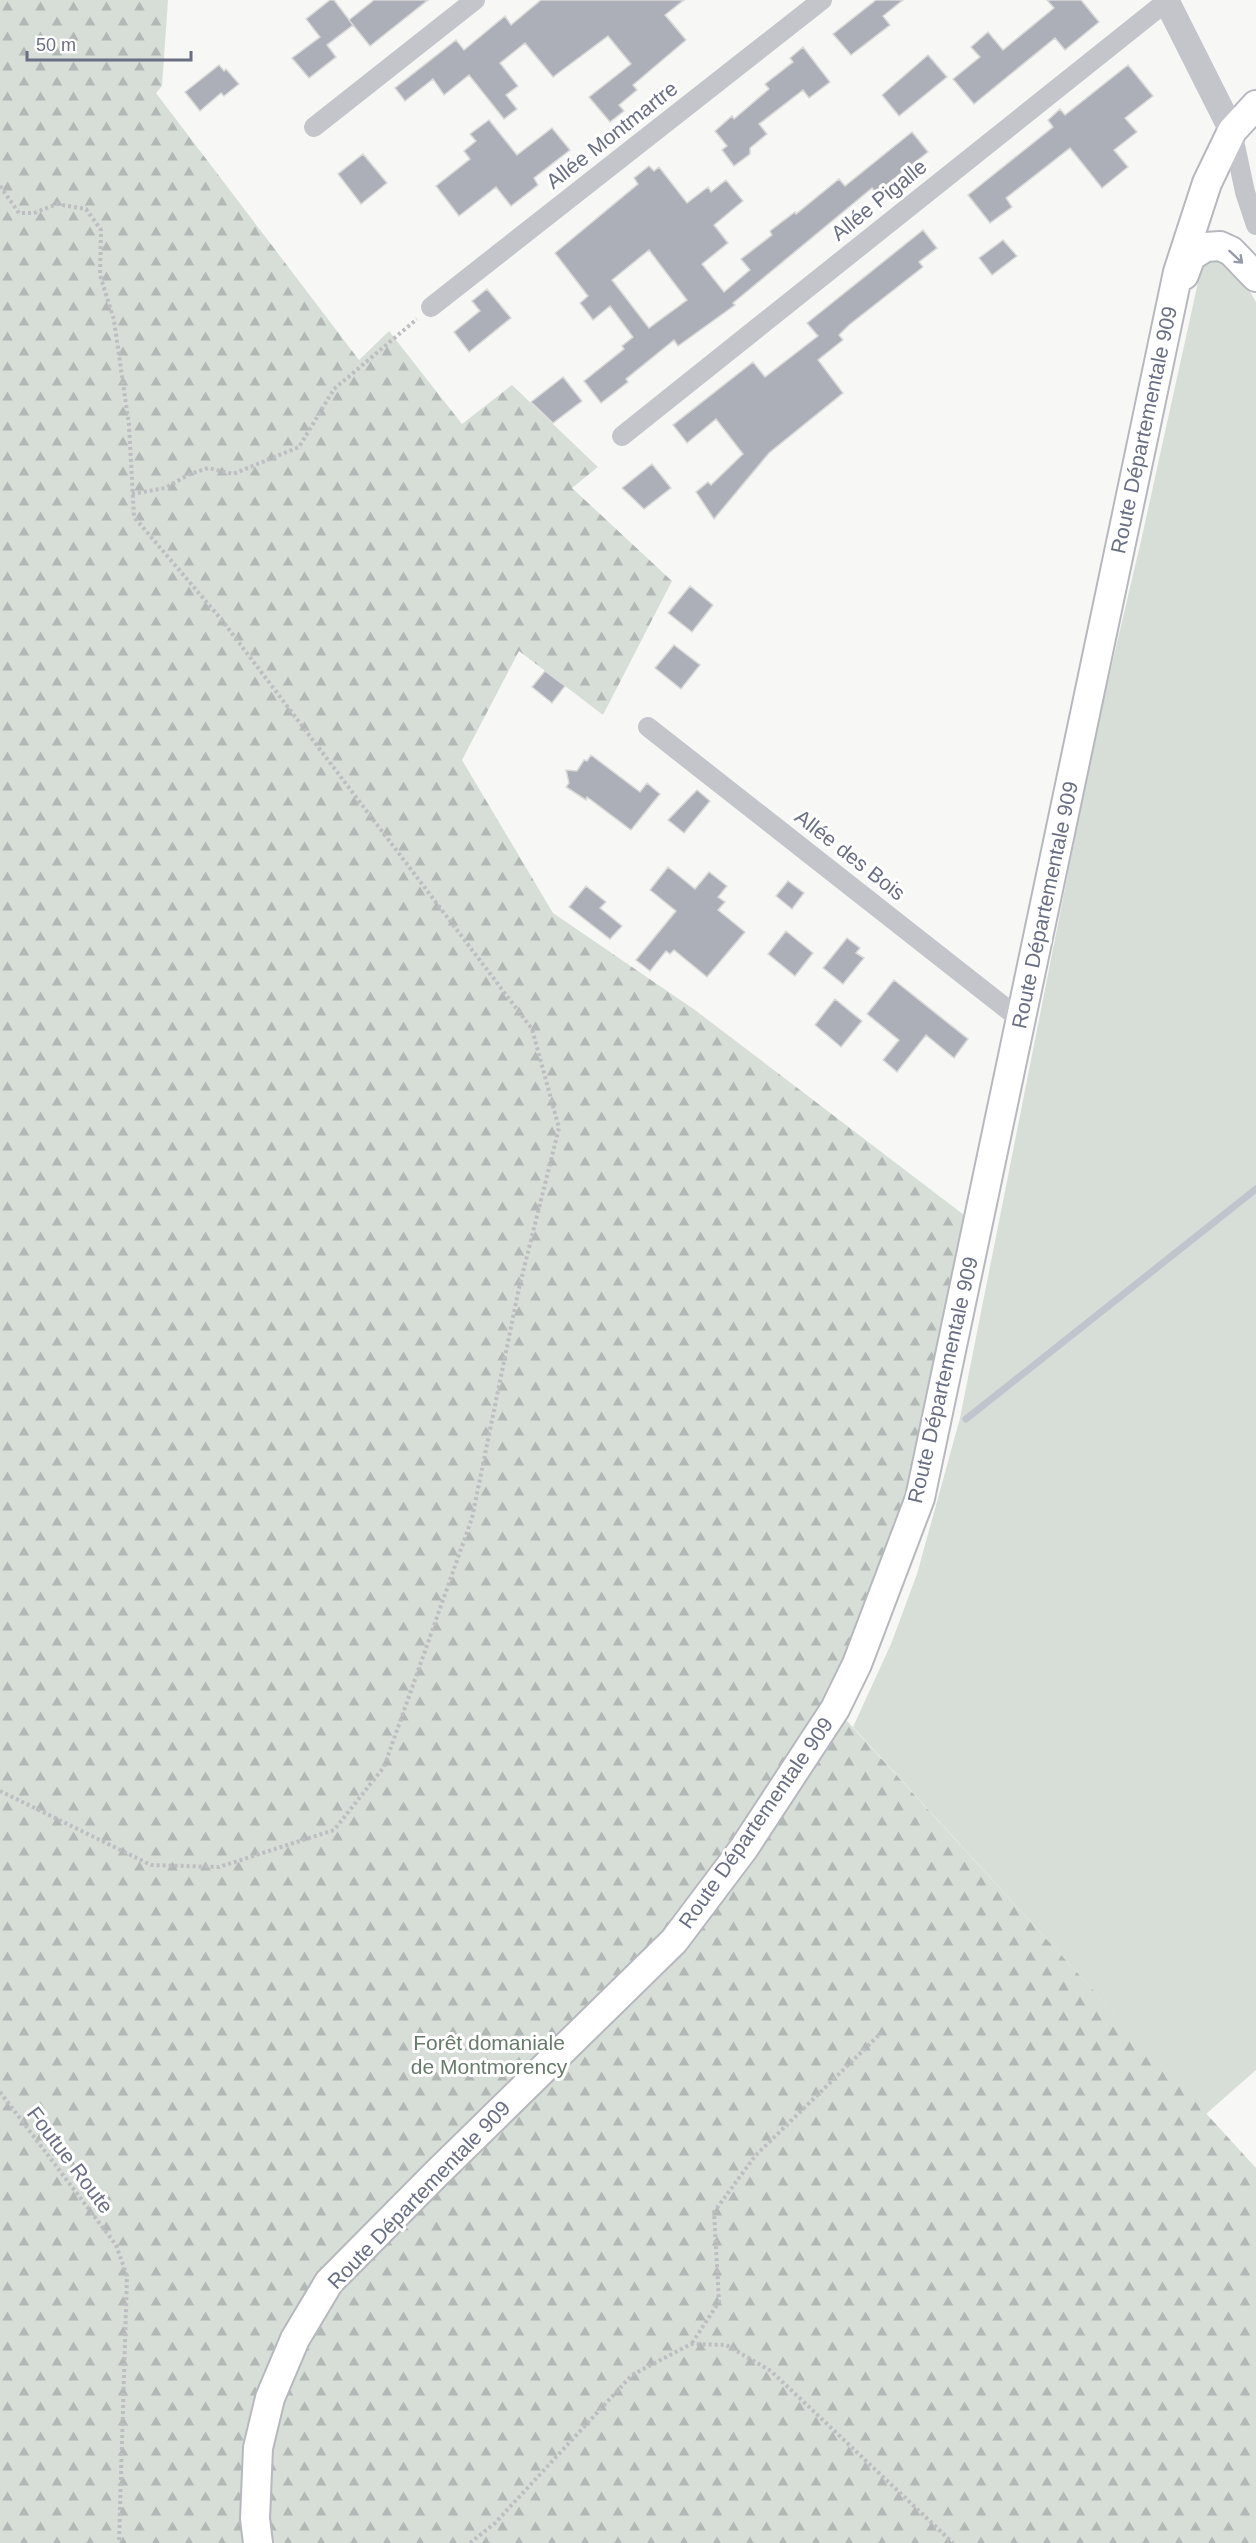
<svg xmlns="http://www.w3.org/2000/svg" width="1256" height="2543" font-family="Arial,sans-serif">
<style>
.green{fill:#d7ded8}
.forest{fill:url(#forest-firs)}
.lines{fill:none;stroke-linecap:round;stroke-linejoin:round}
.stream{stroke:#c0c4cc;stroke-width:7}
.building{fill:#adafb8;stroke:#d9d9d8;stroke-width:1.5;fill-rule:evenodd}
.secondary-casing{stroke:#b6b8be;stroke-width:32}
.path{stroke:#bdbec1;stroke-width:4;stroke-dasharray:3 3;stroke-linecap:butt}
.minor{stroke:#c4c5ca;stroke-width:20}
.tertiary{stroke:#c4c5ca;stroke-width:26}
.secondary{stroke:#fff;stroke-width:28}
.oneway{stroke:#979aa8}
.labels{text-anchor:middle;stroke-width:6;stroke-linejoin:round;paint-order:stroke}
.street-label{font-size:21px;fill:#6a6f83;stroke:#fff}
.park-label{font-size:21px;fill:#687b6b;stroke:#fff}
</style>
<defs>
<pattern id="forest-firs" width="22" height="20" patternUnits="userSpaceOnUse" patternTransform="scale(1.5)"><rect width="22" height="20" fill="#d7ded8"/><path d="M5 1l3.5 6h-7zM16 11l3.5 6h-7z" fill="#b2b8b5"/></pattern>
</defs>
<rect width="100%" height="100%" fill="#f7f8f5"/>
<path class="green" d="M1215,261L1235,266L1256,302V2070L1206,2114L853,1727L891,1644L917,1574L960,1418L1096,732L1143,532L1202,264Z"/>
<path class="forest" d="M0,0H168L162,86L156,93L359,360L389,331L462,424L512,385L598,467L572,488L672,581L603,715L519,651L462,760L553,913L695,1010L989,1234L920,1498L836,1709L1256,2168V2543H0Z"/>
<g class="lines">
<path class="stream" d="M966,1419L1256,1189"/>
</g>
<path class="building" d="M330,0H334L353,25L327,45L336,57L309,78L292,58L320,37L306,19Z
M374,0H428L370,46L349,20Z
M541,0H684L665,15L686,40L633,85L637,90L619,105L624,111L610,122L589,97L631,64L608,36L553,77L525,43L500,63L518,86L506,95L517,109L504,119L469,75L444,95L433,79L405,101L395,88L456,40L464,50L505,16L511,25Z
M876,0H903L883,16L890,25L851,55L833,34Z
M1047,0H1081L1099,22L1065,50L1055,38L974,104L953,79L980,57L971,47L988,32L1003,50L1054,8Z
M803,47L830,82L809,98L803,90L759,124L767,134L750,148V154L734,166L722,150L727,146L715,131L732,116L734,119L769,89L765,84L793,62L790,58Z
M928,55L947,77L899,116L882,95Z
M219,65L224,71L226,69L239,84L224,96L221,93L200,111L185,92Z
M1128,65L1153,96L1125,118L1137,132L1114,150L1128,167L1102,188L1070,148L1006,198L1012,207L990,223L968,195L1053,127L1048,120L1060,109L1065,115Z
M489,120L517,155L552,128L570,150L534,178L538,185L511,206L496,187L459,216L436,186L470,159L464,151L476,141L470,134Z
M912,132L928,152L876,193L872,188L733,303L735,305L678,346L674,340L626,379L628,382L601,403L584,381L624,349L622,346L633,337L610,306L593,320L580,303L588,296L555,253L638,184L634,178L649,166L654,171L659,167L687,203L708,187L711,192L726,180L743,201L714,225L728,243L702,264L724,292L750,270L741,259L772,235L770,231L795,212L796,214L839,179L845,186ZM649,250L687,300L649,328L612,280Z
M363,154L387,183L361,204L338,174Z
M923,230L937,248L919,262L923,267L849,325L839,335L843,340L818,360L843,393L769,453L714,519L696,492L708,482L711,485L743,454L716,419L687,443L673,425L753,362L765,377L818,336L807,323Z
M1003,240L1017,256L992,275L979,258Z
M487,289L511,318L469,352L454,332L480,311L472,301Z
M563,377L582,401L553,423L531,402Z
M652,464L671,488L644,509L622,488Z
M690,586L713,605L692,632L668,613Z
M674,645L700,665L681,689L655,668Z
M545,671L565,686L552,703L532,687Z
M591,755L640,792L647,783L660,794L631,830L587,797L586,800L566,787L569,783L566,770L577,771L584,760L587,761Z
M697,790L710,801L684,833L668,820Z
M668,867L695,889L709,872L727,886L718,897L725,902L718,910L745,932L707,977L674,950L670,954L666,951L650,971L636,960L676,911L650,890Z
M788,881L804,893L792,909L776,896Z
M586,886L606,902L600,908L622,926L610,939L569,907Z
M786,931L813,953L795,976L768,954Z
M847,938L860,948L856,953L864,958L843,984L823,968Z
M894,980L968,1039L954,1058L926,1035L897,1072L883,1060L899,1040L867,1014Z
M835,999L862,1021L841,1047L815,1025Z"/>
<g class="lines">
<defs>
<path id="secondary" d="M1184,275L1191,256L1206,247L1220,246L1231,251L1256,277
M258,2543L255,2519L258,2448L270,2398L295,2339L329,2282L436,2174L674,1941L744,1848L835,1709L857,1664L920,1498L1178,272L1207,183L1232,131L1256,105"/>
</defs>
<use href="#secondary" class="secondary-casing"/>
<path class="path" d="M0,186L19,213H34L57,204L86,209L101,230L100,275L114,320L129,425L134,517L221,619L532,1029L559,1128L519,1288L472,1518L384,1767L334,1830L219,1867L151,1865L0,1791
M132,494L165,488L190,474L208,468L233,474L299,447L334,389L417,319
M0,2092L116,2245L127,2276L119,2543
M692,2343L719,2302L714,2212L755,2156L881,2033
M470,2543L495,2523L632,2375L691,2344L726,2345L771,2371L953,2543"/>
<path class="minor" d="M314,127L475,0
M1232,131L1245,192L1256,225
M431,307L822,0
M622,436L1167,1
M648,727L1021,1020"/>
<path class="tertiary" d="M1166,0L1232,131"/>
<use href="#secondary" class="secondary"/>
</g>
<defs><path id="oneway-shaft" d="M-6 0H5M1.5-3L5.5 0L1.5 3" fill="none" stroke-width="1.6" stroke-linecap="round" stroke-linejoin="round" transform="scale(1.5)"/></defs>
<use class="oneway" href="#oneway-shaft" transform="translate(1236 257) rotate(43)"/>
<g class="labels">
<g class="street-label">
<text transform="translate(612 135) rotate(-38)" y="7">Allée Montmartre</text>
<text transform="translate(879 200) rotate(-39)" y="7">Allée Pigalle</text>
<text transform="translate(1144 430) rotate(-78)" y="7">Route Départementale 909</text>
<text transform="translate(850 855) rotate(38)" y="7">Allée des Bois</text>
<text transform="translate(1045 905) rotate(-78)" y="7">Route Départementale 909</text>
<text transform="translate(943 1380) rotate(-77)" y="7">Route Départementale 909</text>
<text transform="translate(756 1823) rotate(-55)" y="7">Route Départementale 909</text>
<text transform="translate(70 2160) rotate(53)" y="7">Foutue Route</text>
<text transform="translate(419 2195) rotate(-46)" y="7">Route Départementale 909</text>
</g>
<g class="park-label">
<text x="489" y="2050">Forêt domaniale<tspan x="489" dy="24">de Montmorency</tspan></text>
</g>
</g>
<path d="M27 51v9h164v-9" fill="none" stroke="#6a6f83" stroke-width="3"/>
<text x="36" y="51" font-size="18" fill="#6a6f83" stroke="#ffffff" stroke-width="4.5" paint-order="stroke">50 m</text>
</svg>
